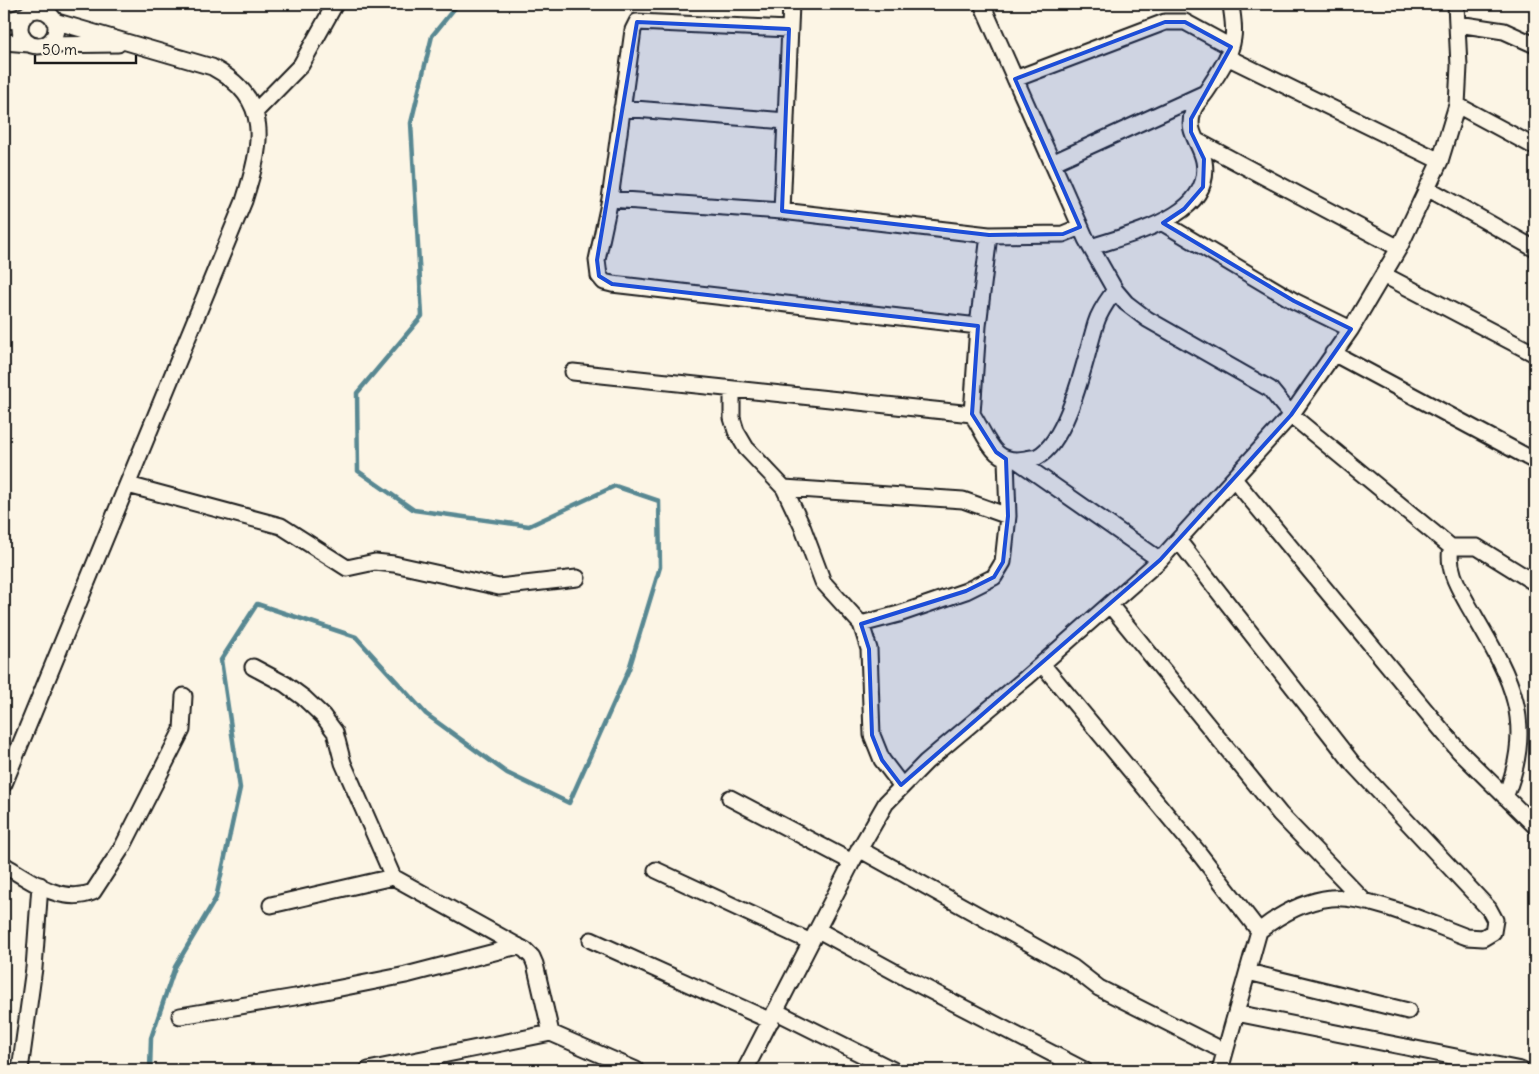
<svg xmlns="http://www.w3.org/2000/svg" width="1539" height="1074" font-family="Delius,sans-serif">
<style>
.lines{fill:none;stroke-linecap:round;stroke-linejoin:round}
.stream{stroke:#598892;stroke-width:4.5}
.minor-casing{stroke:#1c1c1c;stroke-width:19}
.minor{stroke:#fcf5e5;stroke-width:15}
.marked{fill:#1d4ed8;fill-opacity:0.2;stroke:#1d4ed8;stroke-width:4;stroke-linejoin:round}
</style>
<rect width="100%" height="100%" fill="#fcf5e5"/>
<filter id="ink" filterUnits="userSpaceOnUse"><feTurbulence type="fractalNoise" baseFrequency=".02" numOctaves="2"/><feDisplacementMap in="SourceGraphic" scale="10" xChannelSelector="R" yChannelSelector="G"/><feConvolveMatrix kernelMatrix="1 2 1 2 8 2 1 2 1" color-interpolation-filters="sRGB"/></filter>
<g filter="url(#ink)">
<g class="lines">
<path class="stream" d="M150,1070L151,1038L175,967L216,898L240,788L221,660L257,604L356,637L426,714L507,773L569,803L629,669L660,567L659,501L615,486L529,526L414,510L358,471L357,393L422,316L411,123L432,36L458,4"/>
<defs>
<path id="minor" d="M982,4L1086,239L1115,290L1126,303L1147,319L1270,389L1291,415L1451,547H1477L1535,583
M20 28a18 18 0 1 1 36 0a18 18 0 1 1-36 0Z
M4,22L26,15
M1458,24L1504,31L1535,45
M789,29L637,22L633,30L610,199L597,260L599,276L604,282L612,284L978,326
M4,42L29,44
M45,45L118,44
M1227,57L1440,161
M1015,79L1165,22H1185L1231,47
M1457,105L1535,147
M622,108L786,121
M255,112L301,65L335,4
M1197,141L1399,248
M1052,163L1203,94
M1427,188L1535,249
M610,199L782,211L989,235L1063,234L1080,227
M782,211L791,4
M1163,223L1294,301L1351,329
M1091,247C1129,234 1214,217 1204,161C1200,141 1186,133 1193,111C1195,104 1202,98 1206,92C1216,77 1231,56 1233,38C1235,27 1232,15 1231,4
M1384,275L1535,354
M1333,353L1535,461
M573,372L972,414C980,426 987,444 997,453C1005,460 1015,461 1026,459C1029,458 1034,458 1037,457C1069,441 1086,355 1096,323C1100,310 1108,300 1115,290
M732,389V418L736,431L746,448L784,488L802,526L823,582L861,624L869,649L872,735L882,760L901,785
M972,414L978,326L989,235
M1018,461L1160,560
M1234,479L1459,751L1535,826
M128,485L281,526L347,568L375,562L394,564L499,587L577,578
M784,488L963,500L1008,516
M1178,540L1354,765L1489,909L1495,920L1493,932L1483,938L1467,937C1431,924 1369,895 1331,898C1305,901 1279,915 1259,931L1220,1070
M1451,547C1447,568 1457,585 1467,603C1506,671 1539,716 1505,797
M1110,605L1280,814L1365,902
M861,624L899,614L966,591L994,577L1003,562L1008,516L1006,459
M1042,664L1198,852L1259,931
M253,667L285,684L304,698L323,716L335,732L343,763L393,877L525,950L532,957L535,964L551,1033L636,1070
M4,784L244,201C262,144 273,100 212,67L54,21
M730,798L852,862
M859,849L1072,967L1099,988L1224,1051
M4,865C31,881 61,905 93,892L123,846L182,730L184,696
M656,870L811,942
M271,905L393,877
M818,930L906,978L1084,1070
M591,940L771,1021
M1248,972L1408,1011
M775,1011L893,1070
M1236,1013L1521,1070
M180,1016L295,997L406,975L518,946
M20,1070L34,968L40,885
M368,1070L551,1033
M745,1070L852,862L886,803L926,762L1026,678L1160,560L1291,415L1351,329L1399,248L1440,161L1457,105L1459,66L1456,4"/>
</defs>
<use href="#minor" class="minor-casing"/>
<use href="#minor" class="minor"/>
</g>
</g>
<path class="marked" d="M637,22L789,29L782,211L989,235L1063,234L1080,227L1015,79L1165,22H1185L1231,47L1191,119V132L1204,159L1203,187L1184,209L1163,223L1294,301L1351,329L1291,415L1160,560L901,785L882,760L872,735L869,649L861,624L966,591L994,577L1003,562L1008,516L1006,459L996,452L972,414L978,326L612,284L599,276L597,260Z"/>
<rect width="1539" height="1074" fill="none" stroke="#fcf5e5" stroke-width="20"/>
<rect x="10" y="10" width="1519" height="1054" fill="none" stroke="#1c1c1c" stroke-width="2" filter="url(#ink)"/>
<path d="M35 55v8h101v-8" fill="none" stroke="#1c1c1c" stroke-width="2.5"/>
<text x="42" y="55" font-size="15" fill="#1c1c1c" stroke="#fcf5e5" stroke-width="4" paint-order="stroke">50 m</text>
</svg>
